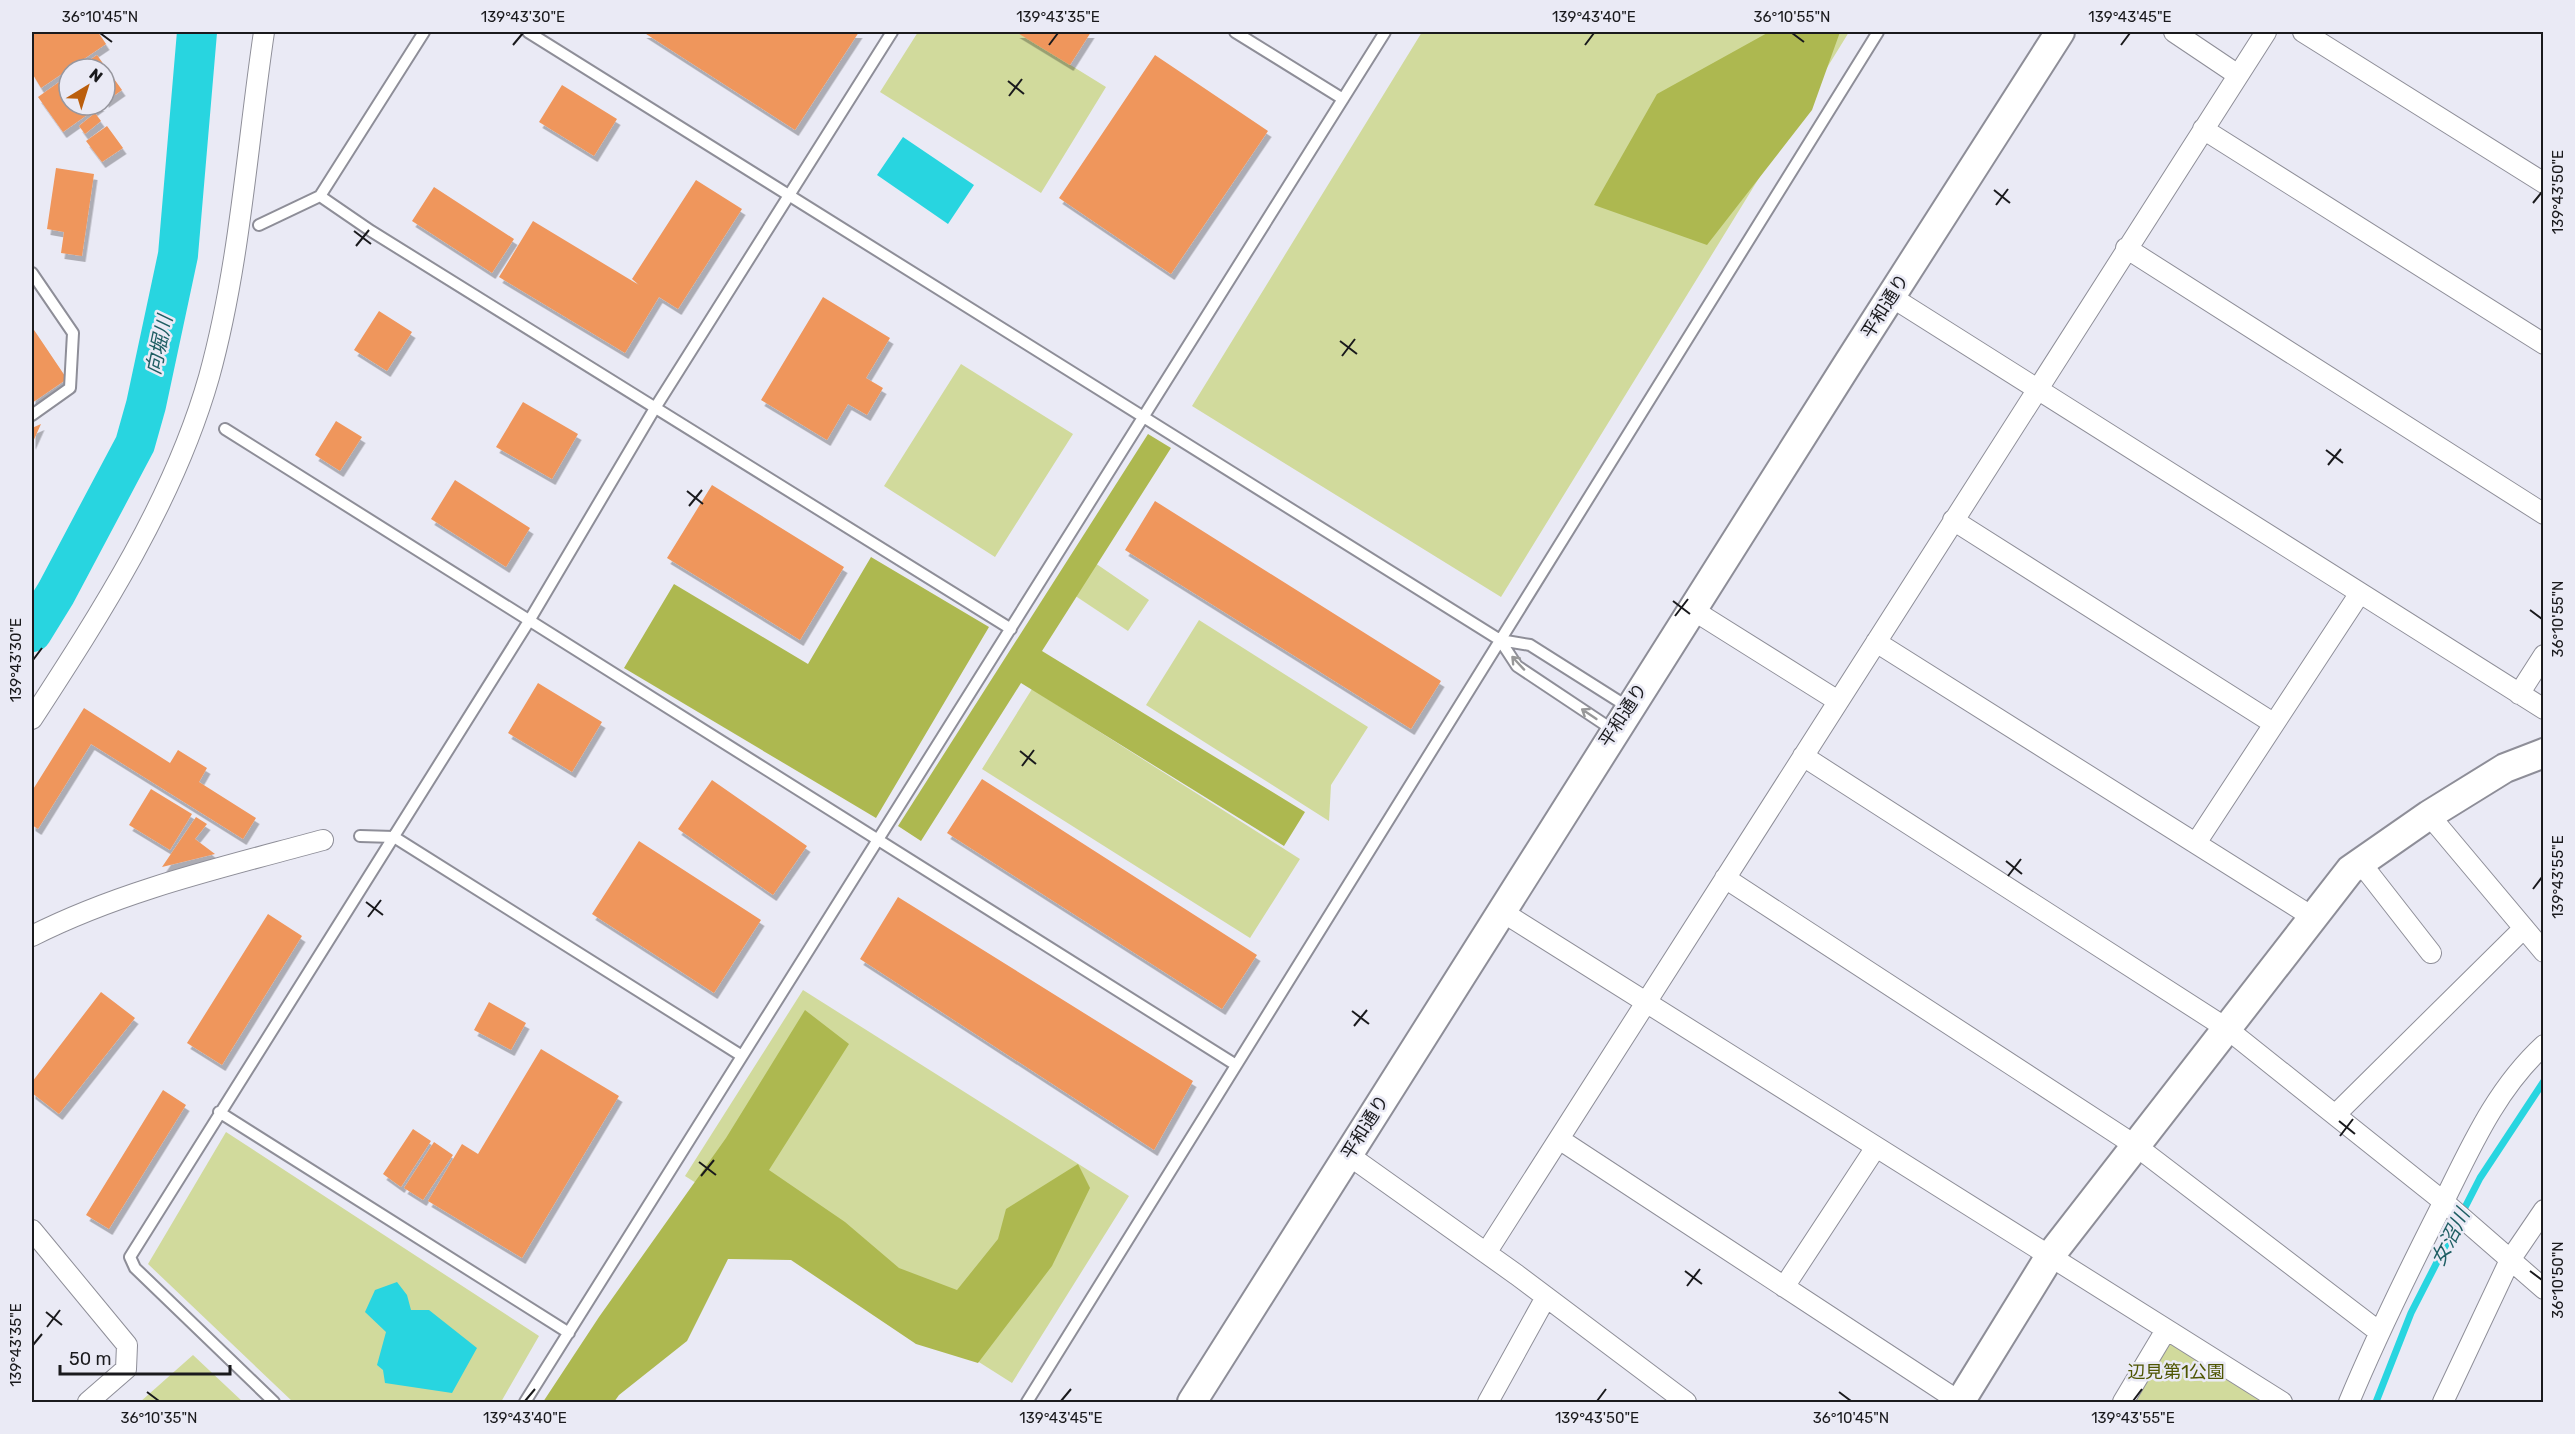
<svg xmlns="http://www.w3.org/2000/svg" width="2575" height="1434" font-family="Rubik,'Noto Sans JP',sans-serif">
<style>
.green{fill:#d1da9c}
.forest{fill:#adb850}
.water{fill:#28d5e0}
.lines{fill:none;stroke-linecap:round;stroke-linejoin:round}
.stream{stroke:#28d5e0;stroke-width:7}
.river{stroke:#28d5e0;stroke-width:40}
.building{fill:#ef965c;filter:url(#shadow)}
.lane-casing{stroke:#8e8e98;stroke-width:14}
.street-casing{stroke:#8e8e98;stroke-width:22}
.secondary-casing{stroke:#8e8e98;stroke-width:32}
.lane{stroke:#fff;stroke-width:10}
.street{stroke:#fff;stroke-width:20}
.secondary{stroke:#fff;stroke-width:28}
.oneway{stroke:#989899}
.ticks{fill:none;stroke:#1a1a1d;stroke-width:2}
.labels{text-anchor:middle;stroke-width:5;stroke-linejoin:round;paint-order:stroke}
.street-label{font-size:18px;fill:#1a1a1d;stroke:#eaeaf5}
.park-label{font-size:18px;fill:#4e5502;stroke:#eaeaf5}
.water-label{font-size:20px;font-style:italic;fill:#1e5e63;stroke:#eaeaf5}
.neatline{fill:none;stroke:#1a1a1d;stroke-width:2}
.ticks-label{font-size:15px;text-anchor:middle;fill:#1a1a1d}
</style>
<defs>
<filter id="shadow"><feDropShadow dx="3.5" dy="6" stdDeviation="0" flood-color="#0004"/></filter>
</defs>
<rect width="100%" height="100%" fill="#eaeaf5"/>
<path class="green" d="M918,32H1017L1106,87L1041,193L880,92Z
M1422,32H1849L1501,597L1192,406Z
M961,364L1073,434L995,557L884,486Z
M1095,563L1149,600L1128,631L1074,595Z
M1199,620L1368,727L1331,785L1329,821L1146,705Z
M1032,689L1300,859L1250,938L982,769Z
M803,990L1129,1196L1012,1383L685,1176Z
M226,1132L539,1336L501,1402H293L148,1264Z
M2166,1330L2282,1402H2123Z
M193,1355L243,1402H140Z"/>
<path class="forest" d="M1769,32H1840L1812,110L1707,245L1594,205L1657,94Z
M1148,434L1171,448L1042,651L1305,812L1284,846L1021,683L921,841L898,826Z
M871,557L989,627L876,818L624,668L674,584L808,664Z
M805,1010L849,1044L769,1170L845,1222L899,1268L957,1290L998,1239L1006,1209L1078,1164L1090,1188L1052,1266L978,1363L916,1344L791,1260L728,1259L687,1341L619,1395L614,1402H543L599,1317L726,1138Z"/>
<path class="water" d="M903,137L974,185L948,224L877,175Z
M49,590L61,598L32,645V618Z
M397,1282L407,1295L411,1310H429L477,1348L452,1393L385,1383L383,1370L377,1365L386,1332L365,1312L375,1290Z"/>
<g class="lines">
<path class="stream" d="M2376,1402L2411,1313L2480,1178L2544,1081"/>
<path class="river" d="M32,632L56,593L135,444L146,405L178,255L197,32"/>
</g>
<path class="building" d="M32,32H98L106,44L41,88L32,73Z
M643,32H859L795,130Z
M1016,32H1091L1070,65Z
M97,55L122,90L105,102V69H77Z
M1155,55L1268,131L1171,274L1059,198Z
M69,75V105H101L63,132L38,97Z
M562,85L617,119L594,156L539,122Z
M95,113L101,121L85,134L79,126Z
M107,126L123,148L102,162L86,141Z
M56,168L94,174L82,256L61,253L64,232L47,229Z
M696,180L742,209L678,309L659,297L625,353L499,277L533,221L639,285L632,279Z
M434,187L514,239L492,273L412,221Z
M823,297L890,338L866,378L883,388L867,415L848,404L827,440L761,400Z
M379,311L412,332L387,371L354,350Z
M32,327L67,379L32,403Z
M523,402L578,434L552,479L496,447Z
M336,421L362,437L340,471L315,455Z
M41,424L32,444V428Z
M455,480L530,528L506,567L431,519Z
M712,485L844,567L800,640L667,558Z
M1155,501L1441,681L1411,729L1125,550Z
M538,683L602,722L572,772L508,733Z
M84,708L170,763L178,750L207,768L199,782L256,818L243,839L91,744L38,829L32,825V791Z
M982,779L1257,955L1222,1009L947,833Z
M712,780L807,846L773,895L678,829Z
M151,789L192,814L170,850L129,825Z
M196,817L207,824L195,839L215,854L162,867Z
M639,841L761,920L714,993L592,914Z
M898,897L1193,1081L1154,1150L860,959Z
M268,914L302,936L222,1065L187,1043Z
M101,992L135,1018L59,1114L32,1093V1082Z
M489,1002L526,1023L511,1050L474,1030Z
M541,1049L619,1096L522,1258L428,1201L462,1144L478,1154Z
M163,1090L186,1105L109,1229L86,1215Z
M413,1129L431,1141L401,1187L383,1174Z
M434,1142L453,1155L423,1200L404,1188Z"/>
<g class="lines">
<defs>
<path id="lane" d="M528,32L1500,640
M1235,32L1343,99
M320,196L371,231L1011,629
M259,225L320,196L424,32
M32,273L73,333L70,388L32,415
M225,429L1236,1065
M1613,730L1517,666L1500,640L1530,645L1628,707
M360,836L394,837L742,1056
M219,1112L569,1333
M274,1402L135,1268L130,1257L529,621L655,408L892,32
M525,1402C811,945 1100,490 1385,32
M1027,1402L1878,32"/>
<path id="street" d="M2174,32L2238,75
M2303,32L2544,183
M2203,129L2544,344
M2126,248L2544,514
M1890,296L2544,709
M1953,520L2273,723
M1693,610L1838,701
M1876,642L2311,916
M2519,694L2544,655
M32,719C101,613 174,500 209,377C240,265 247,146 264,32
M1803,756L2226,1028L2444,1202L2544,1289
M2429,815L2544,952
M2196,843L2360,593
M2360,862L2431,953
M1725,878L2136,1146L2378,1331
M1501,911L2282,1402
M32,936C123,890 224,867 323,840
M2335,1115L2524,928
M1559,1139L1960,1402
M1347,1154L1517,1275L1686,1402
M32,1230L127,1345L126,1369L88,1402
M1486,1253L2266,32
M1784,1287L1876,1147
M1488,1402L1546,1297
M2123,1402L2166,1330
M2349,1402C2377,1335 2408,1272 2441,1207C2470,1149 2495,1090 2544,1045
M2443,1402L2510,1260L2544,1210"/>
<path id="secondary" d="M1192,1402C1479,944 1768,487 2060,32
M1960,1402L2050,1256L2350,870L2429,815L2505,768L2544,753"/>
</defs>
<use href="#lane" class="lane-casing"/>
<use href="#street" class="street-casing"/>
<use href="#secondary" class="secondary-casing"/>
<use href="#lane" class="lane"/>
<use href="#street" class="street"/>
<use href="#secondary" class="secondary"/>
</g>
<defs><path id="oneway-shaft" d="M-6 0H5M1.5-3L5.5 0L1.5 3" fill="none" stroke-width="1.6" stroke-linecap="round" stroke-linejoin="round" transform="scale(1.5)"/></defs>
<g class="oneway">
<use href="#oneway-shaft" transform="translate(1518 663) rotate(-133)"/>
<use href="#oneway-shaft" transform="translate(1589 714) rotate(-146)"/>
</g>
<path class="ticks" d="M100,33L112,42M1792,33L1804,42M513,45L523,33M1049,45L1058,33M1585,45L1594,33M2121,45L2130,33M1008,81L1024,94M1009,96L1022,79M1994,190L2010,203M2533,203L2542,192M1996,205L2008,189M354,231L371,244M356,246L369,230M1340,341L1357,354M1342,356L1355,339M2326,450L2343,463M2328,465L2341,449M687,491L703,504M689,506L702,490M1673,601L1690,614M2530,610L2542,619M1675,616L1688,599M33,660L42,648M1020,751L1036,764M1022,766L1034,750M2006,861L2022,874M2008,876L2021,859M2533,889L2542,877M366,902L383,915M368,917L381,900M1352,1011L1369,1024M1354,1026L1367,1010M2339,1121L2355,1134M2340,1136L2353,1119M699,1162L716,1175M701,1176L714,1160M1685,1271L1702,1284M2530,1271L2542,1280M1687,1286L1700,1269M46,1312L62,1325M47,1327L60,1310M33,1345L42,1334M147,1392L159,1401M1839,1392L1851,1401M525,1401L535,1389M1061,1401L1071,1389M1597,1401L1606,1389M2133,1401L2142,1389"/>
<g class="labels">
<g class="street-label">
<text transform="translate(1885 306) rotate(-58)" y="6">平和通り</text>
<text transform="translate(1623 715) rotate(-57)" y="6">平和通り</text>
<text transform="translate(1365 1127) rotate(-58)" y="6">平和通り</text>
</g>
<g class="park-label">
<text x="2176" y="1378">辺見第1公園</text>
</g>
<g class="water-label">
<text transform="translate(159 345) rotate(-78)" y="7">向堀川</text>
<text transform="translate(2450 1237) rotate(-63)" y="7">女沼川</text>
</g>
</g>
<rect width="2575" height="1434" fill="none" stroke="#eaeaf5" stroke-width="66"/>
<g transform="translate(87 87) rotate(38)"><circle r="28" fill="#eaeaf5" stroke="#97979f" stroke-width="1.5"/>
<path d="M0-4.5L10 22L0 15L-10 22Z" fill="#bb5e0c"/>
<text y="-9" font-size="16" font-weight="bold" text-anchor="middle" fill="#1a1a1d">N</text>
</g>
<path d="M60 1365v9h170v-9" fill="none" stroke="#1a1a1d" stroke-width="3"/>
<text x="69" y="1365" font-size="18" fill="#1a1a1d" stroke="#eaeaf5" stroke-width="4.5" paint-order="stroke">50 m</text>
<rect x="33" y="33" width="2509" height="1368" class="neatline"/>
<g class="ticks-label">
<text x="100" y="22">36°10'45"N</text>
<text x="523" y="22">139°43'30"E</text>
<text x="1058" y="22">139°43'35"E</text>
<text x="1594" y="22">139°43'40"E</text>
<text x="1792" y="22">36°10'55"N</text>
<text x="2130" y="22">139°43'45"E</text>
<text transform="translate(2558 192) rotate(-90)" y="5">139°43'50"E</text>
<text transform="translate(2558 619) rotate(-90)" y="5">36°10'55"N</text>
<text transform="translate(16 660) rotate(-90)" y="5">139°43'30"E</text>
<text transform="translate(2558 877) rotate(-90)" y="5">139°43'55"E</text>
<text transform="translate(2558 1280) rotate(-90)" y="5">36°10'50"N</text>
<text transform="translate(16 1345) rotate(-90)" y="5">139°43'35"E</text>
<text x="159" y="1423">36°10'35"N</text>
<text x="525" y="1423">139°43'40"E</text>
<text x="1061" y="1423">139°43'45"E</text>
<text x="1597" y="1423">139°43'50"E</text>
<text x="1851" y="1423">36°10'45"N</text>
<text x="2133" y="1423">139°43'55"E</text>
</g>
</svg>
